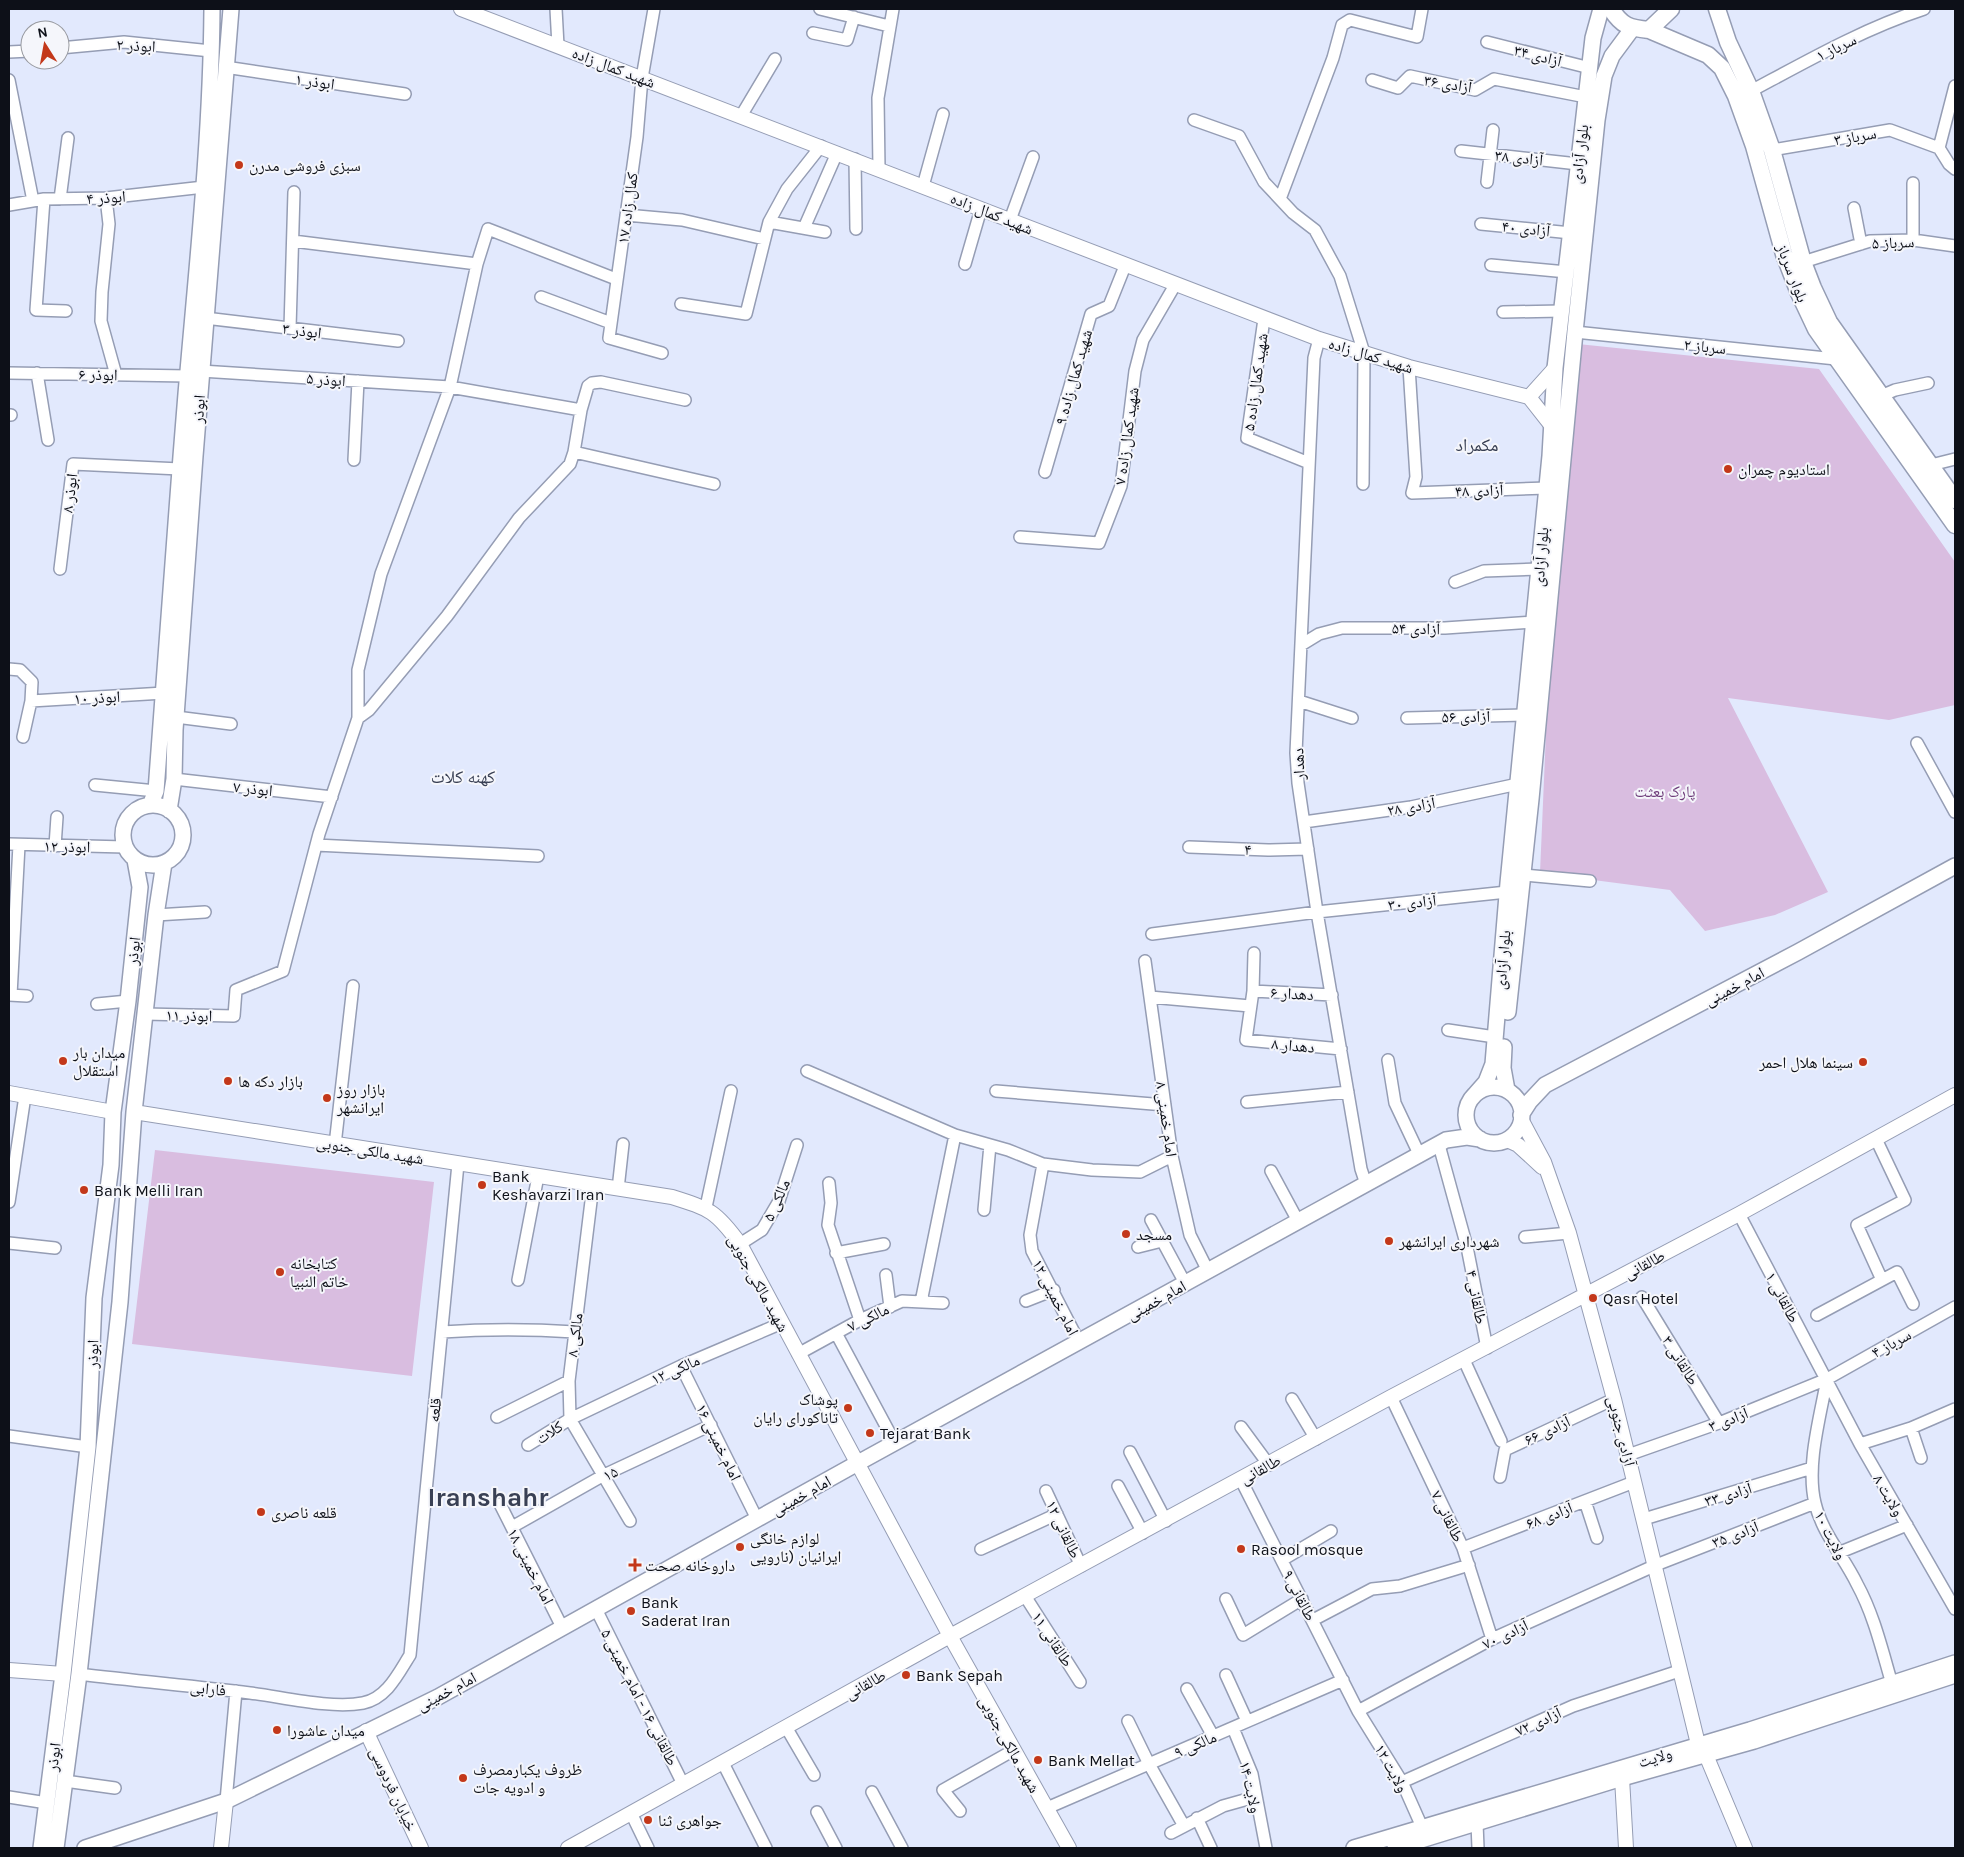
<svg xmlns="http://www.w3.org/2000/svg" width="1964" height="1857" font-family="Karla,'Noto Naskh Arabic',sans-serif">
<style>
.green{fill:#d9bde0}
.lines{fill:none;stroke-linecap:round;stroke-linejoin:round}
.minor-casing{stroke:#959db4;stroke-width:14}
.tertiary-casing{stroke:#959db4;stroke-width:16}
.secondary-casing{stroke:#959db4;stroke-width:18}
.primary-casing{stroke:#959db4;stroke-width:19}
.minor{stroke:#fff;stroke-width:11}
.tertiary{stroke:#fff;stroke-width:14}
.secondary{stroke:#fff;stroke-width:15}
.primary{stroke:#fff;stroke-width:16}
.poi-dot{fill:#c3381a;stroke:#f5f6fb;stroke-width:2}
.labels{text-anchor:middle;stroke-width:4;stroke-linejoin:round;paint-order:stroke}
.street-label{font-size:16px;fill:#0d1018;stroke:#f5f6fb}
.poi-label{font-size:16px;fill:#0d1018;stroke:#f5f6fb;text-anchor:start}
.park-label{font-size:16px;fill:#6d3b79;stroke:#f5f6fb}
.neighbourhood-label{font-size:18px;fill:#394054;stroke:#f5f6fb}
.town-label{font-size:26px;font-weight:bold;fill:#394054;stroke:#f5f6fb}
</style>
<rect width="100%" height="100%" fill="#e2e9fd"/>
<path class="green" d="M1578,344L1819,369L1955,562V705L1889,720L1728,698L1828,892L1775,915L1705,931L1670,890L1540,873L1548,686Z
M155,1150L434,1182L412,1376L132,1344Z"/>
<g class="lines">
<defs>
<path id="minor" d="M556,9L558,46
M654,9L642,78L637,137L609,338L662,353
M820,9L889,26
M813,33L847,40L854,17
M1487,42L1590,68
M60,48L124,42L211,51
M9,52L30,51
M225,67L405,94
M9,80L33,201
M1372,80L1398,88L1410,76L1475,90L1494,79L1586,97
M1751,91C1807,61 1863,29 1924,9
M741,116L775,59
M1194,120L1239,136L1264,182L1293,213L1315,230L1340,276L1364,353L1363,484
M1939,148L1955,86
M1772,150L1890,130L1939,148L1949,164L1955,169
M1461,151L1578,164
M855,159L856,229
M879,169L878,98L893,9
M1487,182L1493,130
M923,186L943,114
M106,198L109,224L102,292L101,321L116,375
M44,199L36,310L66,311
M60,199L68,138
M1280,199L1333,58L1342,25L1350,20L1417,37L1422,9
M9,205L44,199L106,198L204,187
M1854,208L1861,244
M626,215L682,220L764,239
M1010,220L1033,157
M769,222L825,232
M1481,224L1571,233
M804,228L837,153
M1913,240V183
M293,241L477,264
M1803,262L1870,241L1913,240L1955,246
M965,264L981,209
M1491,265L1567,272
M541,297L611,323
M681,304L746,314L769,222L787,189L821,146
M1503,312L1562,311
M205,318L398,341
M1264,319L1247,438L1309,463
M290,328L294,192
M1575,332L1836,359
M1319,339L1314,358L1296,753L1298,783L1317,912L1361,1169L1366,1184
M1409,367L1416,477L1412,493L1547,488
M201,371L450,387L581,410
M9,373L188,376
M37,373L48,440
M1881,396L1895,390L1928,383
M9,415H11
M574,452L714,484
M354,460L358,381
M1931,465L1955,459
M1045,472L1091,314L1109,306L1125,266
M1020,537L1099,543L1121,486L1135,371L1143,340L1175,285
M60,569L73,464L180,469
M1455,582L1484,571L1539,569
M1301,645L1319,634L1342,628H1445L1534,622
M9,669L20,670L32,682L31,701L23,737
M31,701L164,693
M1299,701L1352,718
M176,717L231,724
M358,718L369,710L447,616L519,518L570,464L574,452L581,410L588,386L592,383L601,382L685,400
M1407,718L1524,715
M1917,743L1955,812
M174,779L332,797
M95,785L156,791
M1304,822L1411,807L1518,784
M9,844L125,847
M316,845L538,856
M55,846L57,817
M1189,847L1268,850L1308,849
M1523,875L1590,881
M156,915L205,912
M1152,934L1317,912L1507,892
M1254,953L1253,991L1246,1040L1341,1049
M1145,961L1172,1156L1190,1235L1208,1271
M1253,991L1332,995
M9,995L27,996
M11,995L19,845
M1150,997L1250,1006
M97,1004L128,1001
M145,1014L234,1016L236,990L283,971L319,834L358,718V670L381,574L450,387L477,264L488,229L616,279
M1448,1030L1495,1037
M1388,1060L1395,1103L1420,1156
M807,1071L955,1135
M996,1091L1165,1105
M1247,1102L1348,1092
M1876,1139L1905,1200L1857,1225L1882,1280
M335,1145L353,986
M1439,1145L1467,1247L1487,1348
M1043,1164L1030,1235L1032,1251L1079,1342
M1271,1171L1298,1221
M829,1183L831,1203L828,1225L860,1320
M593,1185L569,1381L570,1419L630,1521
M618,1189L623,1144
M9,1202L25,1096
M706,1207L731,1091
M984,1210L990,1145
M1739,1214L1860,1444L1955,1609
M1151,1220L1185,1283
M1525,1237L1569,1233
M9,1243L55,1248
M740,1244L762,1230L779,1201L797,1145
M1138,1247L1162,1241
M836,1253L884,1244
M886,1275L890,1307
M518,1280L538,1176
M1642,1297L1719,1423
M1026,1301L1054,1290
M921,1302L955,1135L1008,1150L1043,1164L1092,1170L1140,1172L1172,1156
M1817,1315L1897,1272L1913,1304
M442,1332C486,1329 530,1329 575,1332
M836,1333L895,1443
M798,1354L860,1320L902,1301L943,1303
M1464,1360L1501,1441
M681,1366L757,1519
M1827,1379C1820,1417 1806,1466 1815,1503C1822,1533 1844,1557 1857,1584C1874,1615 1882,1650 1892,1684
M1391,1397L1463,1548L1492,1639
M1292,1399L1316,1439
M497,1417L569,1381
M1241,1427L1269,1465
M1911,1428L1921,1458
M9,1436L88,1447
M1860,1444L1911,1428L1955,1409
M528,1445L570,1419L681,1366L782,1323
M1130,1452L1166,1521
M1628,1455L1719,1423L1827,1379L1955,1307
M1500,1477L1505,1450L1614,1399
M1241,1480L1358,1711L1402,1782L1422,1827
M1118,1486L1143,1533
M1046,1491L1081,1566
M1585,1501L1597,1538
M500,1504L562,1627
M1644,1519L1812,1468
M512,1527L604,1475L711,1425
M1463,1548L1634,1482
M981,1549L1057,1514
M1838,1553L1907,1525
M1282,1560L1331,1531
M1025,1596L1080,1682
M1226,1599L1243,1635L1302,1599
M596,1609L683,1784
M1313,1620L1372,1589L1400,1586L1469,1565
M79,1674C136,1681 193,1686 250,1693C283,1697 331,1709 363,1703C387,1698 398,1674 410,1655L458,1164
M1226,1675L1247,1721
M1187,1689L1213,1736
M1358,1711L1492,1639L1656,1565L1815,1503
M1128,1721L1149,1764L1184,1826
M786,1727L814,1775
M1233,1728L1252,1774L1266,1848
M723,1763L766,1848
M65,1781L115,1788
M1402,1782L1573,1706L1679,1671
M872,1792L902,1848
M9,1797L47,1803
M226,1801L236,1691
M1047,1808L1343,1680
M960,1811L943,1790L1014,1750
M817,1812L836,1848
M631,1813L648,1848
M1197,1818L1211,1848
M1477,1823L1478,1848
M1171,1833L1223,1806L1255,1797"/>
<path id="tertiary" d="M461,9L1319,339L1409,367L1529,397
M1529,397L1555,368
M1529,397L1551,425
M9,1093L113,1112
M134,1112L672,1197C710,1209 716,1211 740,1244L950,1636L1069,1848
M1521,1119L1544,1162L1569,1233L1614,1399L1698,1744L1706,1755L1745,1848
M1507,1140L1518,1145L1542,1167
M9,1670L63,1674
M366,1731L421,1848
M1622,1778L1626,1848
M221,1848L226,1801
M568,1848L950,1636L1391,1397L1739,1214L1955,1095"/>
<path id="secondary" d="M150,805L156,791C167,658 175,526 186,394C197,266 211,137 212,9
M123 835a30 30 0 1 1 60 0a30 30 0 1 1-60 0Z
M169,810L174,779L175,730L195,456L231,9
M1508,1012L1531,799L1575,332L1597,120L1604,76L1612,56L1632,29
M1504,1047L1503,1068L1507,1090
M1466 1115a28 28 0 1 1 56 0a28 28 0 1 1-56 0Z
M1471,1099L1486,1082L1493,1064L1508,883L1550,456L1555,368L1593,38L1601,9
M1521,1115L1530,1101L1545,1085L1798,952L1955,866
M41,1848L63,1674L88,1447L94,1298L111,1165L113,1112L128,1001L140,887L135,860
M56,1848L79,1674L120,1302L134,1112L156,915L164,863
M85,1848L226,1801L438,1697L856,1464L1446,1140L1467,1137L1480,1139
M1354,1848L1750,1730L1955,1663
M1395,1848L1622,1778L1754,1741L1955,1675"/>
<path id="primary" d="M1611,9C1622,26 1629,28 1649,30L1671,9
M1717,9L1728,42L1751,91L1772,150L1803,262L1813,288L1829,322L1955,500
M1649,30L1708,55L1722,68L1736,96L1754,146L1784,254L1799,293L1816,329L1955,525"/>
</defs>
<use href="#minor" class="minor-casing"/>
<use href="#tertiary" class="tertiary-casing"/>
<use href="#secondary" class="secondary-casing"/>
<use href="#primary" class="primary-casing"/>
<use href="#minor" class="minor"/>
<use href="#tertiary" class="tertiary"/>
<use href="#secondary" class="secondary"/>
<use href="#primary" class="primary"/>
</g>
<g class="poi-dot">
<circle cx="239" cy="165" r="5"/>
<circle cx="1728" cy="469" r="5"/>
<circle cx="63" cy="1061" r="5"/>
<circle cx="1863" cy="1062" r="5"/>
<circle cx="228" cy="1081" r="5"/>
<circle cx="327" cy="1098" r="5"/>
<circle cx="482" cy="1185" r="5"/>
<circle cx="84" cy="1190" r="5"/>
<circle cx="1126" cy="1234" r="5"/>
<circle cx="1389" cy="1241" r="5"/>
<circle cx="280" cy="1272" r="5"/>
<circle cx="1593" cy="1298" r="5"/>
<circle cx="848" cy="1408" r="5"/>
<circle cx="870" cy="1433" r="5"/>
<circle cx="261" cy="1512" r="5"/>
<circle cx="740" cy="1547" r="5"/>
<circle cx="1241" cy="1549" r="5"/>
<path d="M632.5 1557.5h5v5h5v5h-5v5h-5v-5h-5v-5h5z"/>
<circle cx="631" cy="1611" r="5"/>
<circle cx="906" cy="1675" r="5"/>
<circle cx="277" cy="1730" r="5"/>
<circle cx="1038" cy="1760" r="5"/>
<circle cx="463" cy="1778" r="5"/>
<circle cx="648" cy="1820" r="5"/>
</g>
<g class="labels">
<g class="street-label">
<text transform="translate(136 45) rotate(3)" y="6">ابوذر ۲</text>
<text transform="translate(1836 47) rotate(-26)" y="6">سرباز ۱</text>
<text transform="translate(1538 55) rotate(14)" y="6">آزادی ۳۴</text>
<text transform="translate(614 67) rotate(21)" y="6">شهید کمال زاده</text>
<text transform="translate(315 81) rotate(8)" y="6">ابوذر ۱</text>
<text transform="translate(1448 83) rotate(9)" y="6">آزادی ۳۶</text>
<text transform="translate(1855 136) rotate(-10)" y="6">سرباز ۳</text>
<text transform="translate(1579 154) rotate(-83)" y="6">بلوار آزادی</text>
<text transform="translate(1519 157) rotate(6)" y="6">آزادی ۳۸</text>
<text transform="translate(106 197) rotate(-4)" y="6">ابوذر ۴</text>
<text transform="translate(627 208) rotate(-82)" y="6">کمال زاده ۱۷</text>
<text transform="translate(992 213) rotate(22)" y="6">شهید کمال زاده</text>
<text transform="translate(1526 228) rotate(6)" y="6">آزادی ۴۰</text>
<text transform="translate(1893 242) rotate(-2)" y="6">سرباز ۵</text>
<text transform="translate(1793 273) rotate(69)" y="6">بلوار سرباز</text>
<text transform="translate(302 330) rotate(7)" y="6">ابوذر ۳</text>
<text transform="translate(1705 346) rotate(6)" y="6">سرباز ۲</text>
<text transform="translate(1371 355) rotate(17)" y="6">شهید کمال زاده</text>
<text transform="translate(98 374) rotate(1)" y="6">ابوذر ۶</text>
<text transform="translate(1073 377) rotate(-74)" y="6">شهید کمال زاده ۹</text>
<text transform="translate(326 379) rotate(4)" y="6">ابوذر ۵</text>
<text transform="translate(1255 382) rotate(-82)" y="6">شهید کمال زاده ۵</text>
<text transform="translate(198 409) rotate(-86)" y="6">ابوذر</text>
<text transform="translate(1126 436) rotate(-82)" y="6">شهید کمال زاده ۷</text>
<text transform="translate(1479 490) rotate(-2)" y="6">آزادی ۴۸</text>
<text transform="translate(69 493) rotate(-83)" y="6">ابوذر ۸</text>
<text transform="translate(1540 557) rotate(-85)" y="6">بلوار آزادی</text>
<text transform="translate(1416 628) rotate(1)" y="6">آزادی ۵۴</text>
<text transform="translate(97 697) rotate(-3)" y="6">ابوذر ۱۰</text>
<text transform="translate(1466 716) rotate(-1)" y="6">آزادی ۵۶</text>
<text transform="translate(1298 764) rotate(-93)" y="6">دهدار</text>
<text transform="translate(253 788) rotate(6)" y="6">ابوذر ۷</text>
<text transform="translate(1411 806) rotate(-10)" y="6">آزادی ۲۸</text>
<text transform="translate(67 846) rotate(1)" y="6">ابوذر ۱۲</text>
<text transform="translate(1248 849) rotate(3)" y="6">۴</text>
<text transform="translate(1412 902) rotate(-6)" y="6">آزادی ۳۰</text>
<text transform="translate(133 951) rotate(-84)" y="6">ابوذر</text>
<text transform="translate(1502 960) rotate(-85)" y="6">بلوار آزادی</text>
<text transform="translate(1734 986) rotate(-28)" y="6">امام خمینی</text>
<text transform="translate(1292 993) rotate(3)" y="6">دهدار ۶</text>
<text transform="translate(189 1015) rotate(1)" y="6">ابوذر ۱۱</text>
<text transform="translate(1293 1045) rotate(5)" y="6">دهدار ۸</text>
<text transform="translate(1167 1119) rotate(82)" y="6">امام خمینی ۸</text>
<text transform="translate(370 1150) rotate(9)" y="6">شهید مالکی جنوبی</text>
<text transform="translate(776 1200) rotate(-66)" y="6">مالکی ۵</text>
<text transform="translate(1644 1264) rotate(-28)" y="6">طالقانی</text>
<text transform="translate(759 1283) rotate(61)" y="6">شهید مالکی جنوبی</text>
<text transform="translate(1056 1297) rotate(63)" y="6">امام خمینی ۱۲</text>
<text transform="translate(1477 1297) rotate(79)" y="6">طالقانی ۴</text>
<text transform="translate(1783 1297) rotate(62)" y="6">طالقانی ۱</text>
<text transform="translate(1156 1300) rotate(-29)" y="6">امام خمینی</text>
<text transform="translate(868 1317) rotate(-26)" y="6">مالکی ۷</text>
<text transform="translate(574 1335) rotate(-83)" y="6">مالکی ۸</text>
<text transform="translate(1891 1343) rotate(-29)" y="6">سرباز ۴</text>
<text transform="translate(92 1354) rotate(-88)" y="6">ابوذر</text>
<text transform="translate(1681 1360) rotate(58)" y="6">طالقانی ۳</text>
<text transform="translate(675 1369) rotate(-24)" y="6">مالکی ۱۲</text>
<text transform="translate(434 1410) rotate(-84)" y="6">قلعه</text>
<text transform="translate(1728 1419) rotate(-21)" y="6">آزادی ۳</text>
<text transform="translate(1547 1430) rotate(-25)" y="6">آزادی ۶۶</text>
<text transform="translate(1622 1431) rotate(76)" y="6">آزادی جنوبی</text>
<text transform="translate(549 1432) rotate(-33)" y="6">کلات</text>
<text transform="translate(719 1442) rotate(64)" y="6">امام خمینی ۱۶</text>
<text transform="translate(1260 1469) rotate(-29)" y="6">طالقانی</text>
<text transform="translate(610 1473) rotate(-26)" y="6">۱۵</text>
<text transform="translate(1728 1494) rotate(-17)" y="6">آزادی ۳۳</text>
<text transform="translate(801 1495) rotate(-29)" y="6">امام خمینی</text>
<text transform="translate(1889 1495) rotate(60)" y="6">ولایت ۸</text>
<text transform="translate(1549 1515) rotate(-21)" y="6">آزادی ۶۸</text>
<text transform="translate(1448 1516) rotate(64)" y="6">طالقانی ۷</text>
<text transform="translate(1064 1529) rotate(65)" y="6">طالقانی ۱۲</text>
<text transform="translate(1735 1534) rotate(-21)" y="6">آزادی ۳۵</text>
<text transform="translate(1831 1535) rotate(63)" y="6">ولایت ۱۰</text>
<text transform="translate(531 1566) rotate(63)" y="6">امام خمینی ۱۸</text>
<text transform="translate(1300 1595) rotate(63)" y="6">طالقانی ۹</text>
<text transform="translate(1505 1634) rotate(-25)" y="6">آزادی ۷۰</text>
<text transform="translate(1053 1639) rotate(57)" y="6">طالقانی ۱۱</text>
<text transform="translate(865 1684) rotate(-29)" y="6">طالقانی</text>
<text transform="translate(208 1688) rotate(6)" y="6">فارابی</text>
<text transform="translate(446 1691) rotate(-28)" y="6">امام خمینی</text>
<text transform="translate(640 1697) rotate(63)" y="6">طالقانی ۱۶ - امام خمینی ۵</text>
<text transform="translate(1538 1721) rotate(-24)" y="6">آزادی ۷۲</text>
<text transform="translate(1010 1744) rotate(61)" y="6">شهید مالکی جنوبی</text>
<text transform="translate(1195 1744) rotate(-23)" y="6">مالکی ۹</text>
<text transform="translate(53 1757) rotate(-83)" y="6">ابوذر</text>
<text transform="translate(1655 1757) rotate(-17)" y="6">ولایت</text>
<text transform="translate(1392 1768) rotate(61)" y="6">ولایت ۱۲</text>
<text transform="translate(1251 1787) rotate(77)" y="6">ولایت ۱۴</text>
<text transform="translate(394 1789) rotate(65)" y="6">خیابان فردوسی</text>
</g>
<g class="poi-label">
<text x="249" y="171">سبزی فروشی مدرن</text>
<text x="1738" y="475">استادیوم چمران</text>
<text x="73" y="1058">میدان بار<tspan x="73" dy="18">استقلال</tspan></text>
<text x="1853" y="1068" text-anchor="end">سینما هلال احمر</text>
<text x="238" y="1087">بازار دکه ها</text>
<text x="337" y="1095">بازار روز<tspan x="337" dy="18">ایرانشهر</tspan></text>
<text x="492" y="1182">Bank<tspan x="492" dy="18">Keshavarzi Iran</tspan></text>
<text x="94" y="1196">Bank Melli Iran</text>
<text x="1136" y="1240">مسجد</text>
<text x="1399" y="1247">شهرداری ایرانشهر</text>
<text x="290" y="1269">کتابخانه<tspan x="290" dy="18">خاتم النبیا</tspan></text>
<text x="1603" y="1304">Qasr Hotel</text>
<text x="838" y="1405" text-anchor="end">پوشاک<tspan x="838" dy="18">تاناکورای رایان</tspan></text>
<text x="880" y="1439">Tejarat Bank</text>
<text x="271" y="1518">قلعه ناصری</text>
<text x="750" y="1544">لوازم خانگی<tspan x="750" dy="18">ایرانیان (نارویی</tspan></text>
<text x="1251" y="1555">Rasool mosque</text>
<text x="645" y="1571">داروخانه صحت</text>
<text x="641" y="1608">Bank<tspan x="641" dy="18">Saderat Iran</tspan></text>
<text x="916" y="1681">Bank Sepah</text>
<text x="287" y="1736">میدان عاشورا</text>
<text x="1048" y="1766">Bank Mellat</text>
<text x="473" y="1775">ظروف یکبارمصرف<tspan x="473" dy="18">و ادویه جات</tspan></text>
<text x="658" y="1826">جواهری ثنا</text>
</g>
<g class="park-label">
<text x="1665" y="797">پارک بعثت</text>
</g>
<g class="neighbourhood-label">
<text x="1477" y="451">مکمراد</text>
<text x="463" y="783">کهنه کلات</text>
</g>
<g class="town-label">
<text x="488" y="1506">Iranshahr</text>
</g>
</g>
<rect width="1964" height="1857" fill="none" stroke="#0d1018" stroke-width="20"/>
<g transform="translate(45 45) rotate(349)"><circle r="24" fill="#f5f6fb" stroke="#989aa0"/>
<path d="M0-4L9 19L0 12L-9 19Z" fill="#c3381a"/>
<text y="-8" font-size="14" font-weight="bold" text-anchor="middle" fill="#0d1018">N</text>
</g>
</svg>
